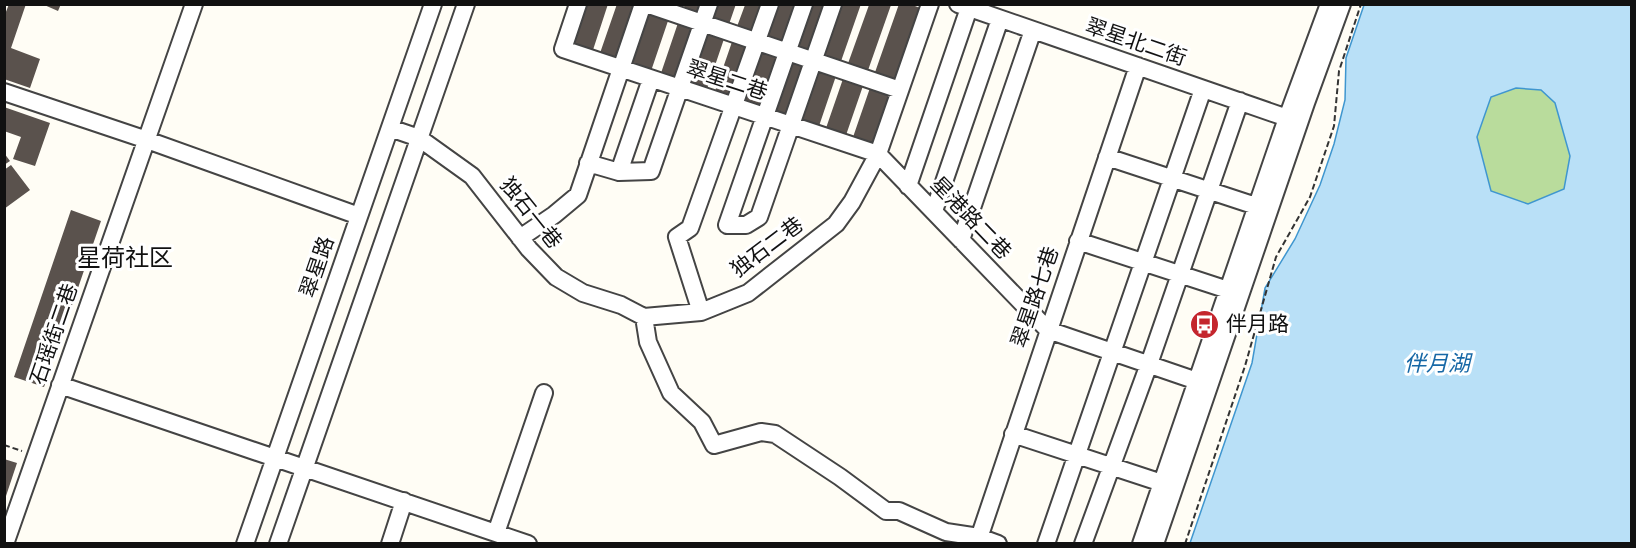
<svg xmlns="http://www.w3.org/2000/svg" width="1636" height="548" font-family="Georgia,'Noto Sans SC',serif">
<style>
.forest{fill:#b9dc9c}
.water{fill:#b9e0f7;stroke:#3f96cf;stroke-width:1.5;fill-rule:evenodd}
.building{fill:#5a524d}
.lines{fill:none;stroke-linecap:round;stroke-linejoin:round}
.minor-casing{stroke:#444;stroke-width:20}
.path{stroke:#333;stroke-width:2;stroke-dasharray:6 3;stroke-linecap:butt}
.minor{stroke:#fff;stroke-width:16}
.labels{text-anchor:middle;stroke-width:6;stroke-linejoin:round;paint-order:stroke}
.street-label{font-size:21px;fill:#111;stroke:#fff}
.poi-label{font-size:21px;fill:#111;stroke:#fff;text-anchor:start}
.water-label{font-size:22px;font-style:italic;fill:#1768a6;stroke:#fff}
.quarter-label{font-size:24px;fill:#111;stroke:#fff}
</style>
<rect width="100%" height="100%" fill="#fffdf5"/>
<path class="forest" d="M1516,88L1541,90L1555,103L1570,156L1564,189L1528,204L1491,191L1477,137L1491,97Z"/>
<path class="water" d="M1364,5H1631V543H1190L1252,363L1265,288L1295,239L1320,185L1334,144L1345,100L1346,58ZM1516,88L1541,90L1555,103L1570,156L1564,189L1528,204L1491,191L1477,137L1491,97Z"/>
<path class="building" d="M9,4H26L11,48L40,59L30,88L4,79V17Z
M42,4H61L58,11Z
M587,4H608L592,53L573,46Z
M617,4H630L638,7L618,63L599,56Z
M685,4H707L701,20L682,14Z
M714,4H736L727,30L707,23Z
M778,4H800L785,48L765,41Z
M809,4H831L813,58L793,51Z
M839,4H861L839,67L820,60Z
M899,4H910L920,8L893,85L873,78Z
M745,5H767L755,39L735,32Z
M869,5H891L866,76L846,69Z
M650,11L669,18L650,74L631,67Z
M679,20L698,27L679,83L660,76Z
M706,29L725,36L706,92L687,85Z
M733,39L752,45L733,101L714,94Z
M763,48L782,55L763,110L744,103Z
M790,58L810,64L791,120L772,113Z
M818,66L837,73L818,129L798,122Z
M844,76L864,83L845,138L825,131Z
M871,85L890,91L871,147L852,140Z
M4,107L50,123L35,166L13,159L21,137L4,131Z
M4,153L10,161L4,165Z
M11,165L30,190L4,209V170Z
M71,210L101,221L44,387L14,377Z
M4,459L17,463L5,499H4Z"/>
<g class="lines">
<defs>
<path id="minor" d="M578,4L563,49L878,154L1048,330L1197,381
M646,4L900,90
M804,4L727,225H746L759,217L833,4
M958,4L1296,121
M4,92L147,140L359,216
M390,128L419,138L472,176L529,249L556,277L583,293L621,305L644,317
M1107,157L1256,206
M588,163L619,172L651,171L709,4
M619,172L651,79
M908,186L969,8
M934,211L1000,19
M520,238L554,215L578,195L643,4
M961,240L1033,30
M1078,241L1228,290
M701,312L677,237L690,228L770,4
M644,317L648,342L671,393L702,422L714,445L761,432L775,434L840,477L886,511H899L946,532L979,537L998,544
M644,317L701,312L748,293L836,224L852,202L878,154L930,4
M60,385L528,544
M1013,434L1162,483
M496,533L544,393
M5,544L194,4
M245,544L433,4
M278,544L466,4
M390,544L404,501
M977,544L1138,66
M1046,544L1203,89
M1083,544L1149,364L1240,101
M1141,544L1287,118L1329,4
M1155,544L1306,103L1342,4"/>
</defs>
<use href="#minor" class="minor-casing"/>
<path class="path" d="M4,445L22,451
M1185,544L1245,366L1276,257L1310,197L1334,126L1339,71L1361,4"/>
<use href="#minor" class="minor"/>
</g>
<defs>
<symbol id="bus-disc" viewBox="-11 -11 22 22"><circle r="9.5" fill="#c4262e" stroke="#fff"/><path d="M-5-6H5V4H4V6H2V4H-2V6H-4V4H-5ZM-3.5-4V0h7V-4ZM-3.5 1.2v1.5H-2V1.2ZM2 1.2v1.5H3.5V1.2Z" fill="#fff"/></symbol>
</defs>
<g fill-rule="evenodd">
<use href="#bus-disc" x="1188" y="308" width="33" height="33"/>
</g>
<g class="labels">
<g class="street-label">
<text transform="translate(1136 42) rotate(19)" y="7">翠星北二街</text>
<text transform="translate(727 80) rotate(18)" y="7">翠星二巷</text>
<text transform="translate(531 213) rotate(51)" y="7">独石一巷</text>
<text transform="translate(971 218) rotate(46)" y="7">星港路二巷</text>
<text transform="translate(767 247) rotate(-37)" y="7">独石二巷</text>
<text transform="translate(317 267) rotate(-71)" y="7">翠星路</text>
<text transform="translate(1035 297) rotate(-71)" y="7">翠星路七巷</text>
<text transform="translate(54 334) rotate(-71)" y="7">石瑶街二巷</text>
</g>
<g class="poi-label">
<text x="1226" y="331">伴月路</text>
</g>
<g class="water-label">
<text x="1437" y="371">伴月湖</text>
</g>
<g class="quarter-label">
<text x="125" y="266">星荷社区</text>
</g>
</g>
<rect width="1636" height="548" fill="none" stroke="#111111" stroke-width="12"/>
</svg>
